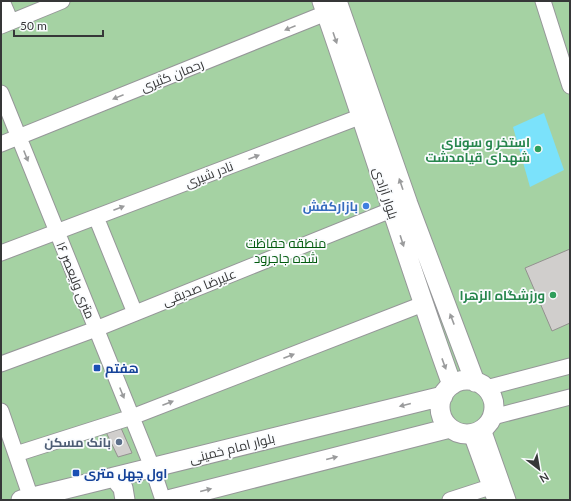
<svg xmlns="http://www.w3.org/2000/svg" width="571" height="501" font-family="Lato,Cairo,sans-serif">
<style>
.green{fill:#a5d2a3}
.water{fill:#7be2fb}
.building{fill:#d0cecc;stroke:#93908f}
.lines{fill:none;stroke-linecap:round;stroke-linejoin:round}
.minor-casing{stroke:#969799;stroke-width:17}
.major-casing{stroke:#969799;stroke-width:21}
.minor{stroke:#fff;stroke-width:15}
.major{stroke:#fff;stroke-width:19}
.oneway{fill:#9a9b9c}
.leisure-dot{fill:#2e9e5b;stroke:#fafcfe;stroke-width:1.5}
.shop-dot{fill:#3f7fe0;stroke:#fafcfe;stroke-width:1.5}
.transit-dot{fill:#1a4fb4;stroke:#fafcfe;stroke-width:1.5}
.service-dot{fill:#5c6f8a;stroke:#fafcfe;stroke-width:1.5}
.labels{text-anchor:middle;stroke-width:3.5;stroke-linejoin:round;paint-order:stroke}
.street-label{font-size:13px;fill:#363738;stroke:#fafcfe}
.leisure-label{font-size:13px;font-weight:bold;fill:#27864d;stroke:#fafcfe;text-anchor:end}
.shop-label{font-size:13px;font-weight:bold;fill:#366cbe;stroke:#fafcfe;text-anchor:end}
.park-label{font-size:13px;fill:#015a0d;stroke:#fafcfe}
.transit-label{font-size:13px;font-weight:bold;fill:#164399;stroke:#fafcfe;text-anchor:start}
.service-label{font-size:13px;font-weight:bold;fill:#4e5e75;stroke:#fafcfe;text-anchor:end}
</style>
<rect width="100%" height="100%" fill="#edeef1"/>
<path class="green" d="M1,1H570V500H1Z"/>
<path class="water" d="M544,113L564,170L530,187L513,127Z"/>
<path class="building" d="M570,249V323L552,331L525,268Z
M121,428L132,453L118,457L106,432Z"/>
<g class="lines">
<defs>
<path id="minor" d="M2,1L11,22
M543,1L570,86
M1,26L62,1
M1,93L152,467L163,500
M1,144L326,13
M96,217L135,313
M1,253L362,116
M1,364L96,329L391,210
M486,388L570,366
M1,411L31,498
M493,417L570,397
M483,429L508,500
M471,434L495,500
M16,454L132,417L423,304
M450,500L490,487"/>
<path id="major" d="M322,1C367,129 406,258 452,385
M337,1L408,204L475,382
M440 407a27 27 0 1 1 54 0a27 27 0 1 1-54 0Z
M114,477L123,488L125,500
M21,500L443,396
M168,500L450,428"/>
</defs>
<use href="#minor" class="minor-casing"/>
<use href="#major" class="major-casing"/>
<use href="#minor" class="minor"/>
<use href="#major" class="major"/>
</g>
<defs><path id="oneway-solid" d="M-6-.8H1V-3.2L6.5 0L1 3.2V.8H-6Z"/></defs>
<g class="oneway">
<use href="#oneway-solid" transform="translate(290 28) rotate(158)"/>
<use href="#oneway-solid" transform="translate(335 38) rotate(71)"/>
<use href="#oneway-solid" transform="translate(118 97) rotate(158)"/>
<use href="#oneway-solid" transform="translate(26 156) rotate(68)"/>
<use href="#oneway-solid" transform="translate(254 157) rotate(-21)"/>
<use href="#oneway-solid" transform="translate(401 184) rotate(-109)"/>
<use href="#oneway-solid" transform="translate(119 208) rotate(-21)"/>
<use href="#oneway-solid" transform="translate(402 241) rotate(72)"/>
<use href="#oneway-solid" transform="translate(452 319) rotate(-111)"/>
<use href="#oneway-solid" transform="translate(289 356) rotate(-21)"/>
<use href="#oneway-solid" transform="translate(444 364) rotate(70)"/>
<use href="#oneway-solid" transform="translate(122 393) rotate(68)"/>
<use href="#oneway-solid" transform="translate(168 403) rotate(-21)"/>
<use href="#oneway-solid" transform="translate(405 405) rotate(166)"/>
<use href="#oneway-solid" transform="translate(332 458) rotate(-14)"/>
<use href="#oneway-solid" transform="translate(206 490) rotate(-14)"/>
</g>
<g class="leisure-dot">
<circle cx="538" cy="149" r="4"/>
<circle cx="553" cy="295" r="4"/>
</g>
<circle class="shop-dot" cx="366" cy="206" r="4"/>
<g class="transit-dot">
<rect x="93" y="364" width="8" height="8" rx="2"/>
<rect x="72" y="469" width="8" height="8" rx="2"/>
</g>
<circle class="service-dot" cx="119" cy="442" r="4"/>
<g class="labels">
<g class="street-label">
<text transform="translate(172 75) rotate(-22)" y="5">رحمان کثیری</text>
<text transform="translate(209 174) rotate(-21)" y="5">نادر شیری</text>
<text transform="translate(386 193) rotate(72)" y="5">بلوار آزادی</text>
<text transform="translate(76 280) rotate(68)" y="5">۱۶ متری ولیعصر</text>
<text transform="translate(199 287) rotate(-22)" y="5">علیرضا صدیقی</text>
<text transform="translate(232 448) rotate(-14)" y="5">بلوار امام خمینی</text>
</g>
<g class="leisure-label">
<text x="530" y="147">استخر و سونای<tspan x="530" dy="15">شهدای قیامدشت</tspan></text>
<text x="545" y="300">ورزشگاه الزهرا</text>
</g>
<g class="shop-label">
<text x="358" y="211">بازارکفش</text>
</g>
<g class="park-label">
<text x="286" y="248">منطقه حفاظت<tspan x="286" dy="15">شده جاجرود</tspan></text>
</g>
<g class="transit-label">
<text x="105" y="373">هفتم</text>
<text x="84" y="478">اول چهل متری</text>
</g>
<g class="service-label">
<text x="111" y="447">بانک مسکن</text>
</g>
</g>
<rect width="571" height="501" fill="none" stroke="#363738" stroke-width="4"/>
<g transform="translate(539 469) rotate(149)" stroke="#fafcfe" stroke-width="3" paint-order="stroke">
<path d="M0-3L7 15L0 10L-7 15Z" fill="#363738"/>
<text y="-6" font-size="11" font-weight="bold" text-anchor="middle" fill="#363738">N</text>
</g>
<path d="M14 30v6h89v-6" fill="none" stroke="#363738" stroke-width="2"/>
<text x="20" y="30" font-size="12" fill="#363738" stroke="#fafcfe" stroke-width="3" paint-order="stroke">50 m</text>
</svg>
